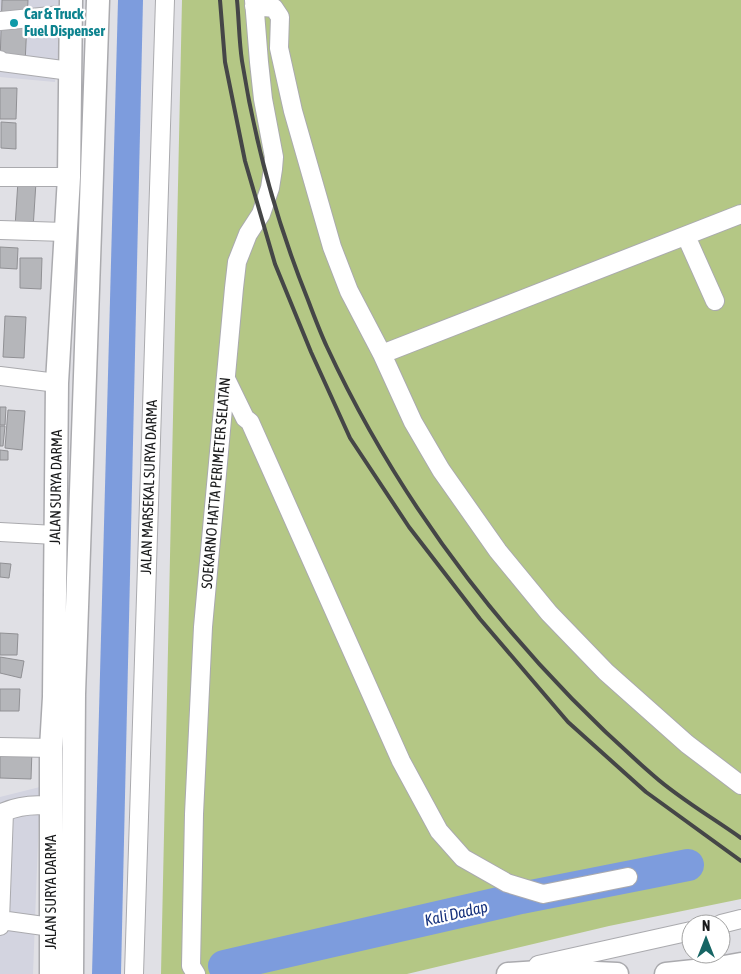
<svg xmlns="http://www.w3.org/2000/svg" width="741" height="974" font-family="'Asap Condensed',sans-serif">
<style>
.built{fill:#d3d4e0}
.green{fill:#b4c785}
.water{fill:#7d9cdd}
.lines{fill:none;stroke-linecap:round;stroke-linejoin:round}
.river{stroke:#7d9cdd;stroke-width:32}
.building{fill:#b5b6ba;stroke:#909094}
.minor-casing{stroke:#aaaaae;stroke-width:20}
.major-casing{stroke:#aaaaae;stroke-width:25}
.minor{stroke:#fff;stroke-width:18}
.major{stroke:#fff;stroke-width:22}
.rail{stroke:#454647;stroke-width:4}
.culture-dot{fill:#0f9aa8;stroke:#fff;stroke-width:2}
.labels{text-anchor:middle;stroke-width:4.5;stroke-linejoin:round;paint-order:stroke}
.culture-label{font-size:15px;font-weight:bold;fill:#0d838f;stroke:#fff;text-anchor:start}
.street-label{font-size:15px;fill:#18191a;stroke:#fff}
.water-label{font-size:16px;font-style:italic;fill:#16327d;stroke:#fff}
</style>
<rect width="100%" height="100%" fill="#e0e0e5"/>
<path class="built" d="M0,0H64L55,82L0,77Z
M40,787L33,974H0V797Z"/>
<path class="green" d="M182,0H741V899L609,926L407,974H161Z"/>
<path class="water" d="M118,0H143L121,974H92Z"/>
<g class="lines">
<path class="river" d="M224,966L521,898L688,865"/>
</g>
<path class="building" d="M2,0H28L25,64L0,63Z
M0,88H17L16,119H0Z
M1,122L16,123V149L1,148Z
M18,181L36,182L33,229L15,227Z
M0,247L18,248L17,269L0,268Z
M20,258H42L41,289L20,288Z
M5,316L26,317L24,358L3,357Z
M0,407H6L5,425H0Z
M8,410L25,411L22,450L5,448Z
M0,426H5L3,446H0Z
M0,450L8,451V460H0Z
M0,563L11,564L9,578L0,577Z
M0,633L18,634L17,655H0Z
M0,657L24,661L21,678L0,673Z
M0,689H20L19,711H0Z
M0,749L32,750L31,779L0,778Z"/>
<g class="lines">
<defs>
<path id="minor" d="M254,6L274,8L280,17L279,48L293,111L332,247L349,291L382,354L413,422L441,470L498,551L549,613L606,672L687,744L741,785
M0,21L71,14
M0,60L2,62L70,71
M0,177H69
M0,230L65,232
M686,236L715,301
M382,354L741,214
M0,376L57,383
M226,379L245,418L250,422L401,761L439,831L463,858L507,883L543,894L628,877
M0,532L55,535
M0,747L51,748
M0,920L4,812C20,805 34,804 51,806
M721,924L741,919
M0,926V920L51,927
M538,965L691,931
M134,974L165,0
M196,974L191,966L194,814L203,627L234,288L237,262L248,234L261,214L270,188L273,169L274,157L263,99L259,62L254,0"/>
<path id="major" d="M51,974V748L54,697L57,383L69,177L71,0
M72,974L74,694L98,0
M508,974L554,971L617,974
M666,974L713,969L741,964"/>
</defs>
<use href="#minor" class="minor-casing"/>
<use href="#major" class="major-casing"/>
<use href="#minor" class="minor"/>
<use href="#major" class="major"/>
<path class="rail" d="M220,0L225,62L245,161L275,264L311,352L350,438L409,527L480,619L568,722L646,792L741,861
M237,0C239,20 239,41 242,61C255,143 277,223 308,300C314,316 320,332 327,347C403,511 518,658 654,776C680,799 713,818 741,838"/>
</g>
<circle class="culture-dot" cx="14" cy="23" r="5"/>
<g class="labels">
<g class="culture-label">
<text x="24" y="19">Car &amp; Truck<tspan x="24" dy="17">Fuel Dispenser</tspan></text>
</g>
<g class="street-label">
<text transform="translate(216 483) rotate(-85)" y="5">SOEKARNO HATTA PERIMETER SELATAN</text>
<text transform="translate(56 487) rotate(-89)" y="5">JALAN SURYA DARMA</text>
<text transform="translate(149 487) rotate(-88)" y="5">JALAN MARSEKAL SURYA DARMA</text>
<text transform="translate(51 892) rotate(-90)" y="5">JALAN SURYA DARMA</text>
</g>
<g class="water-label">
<text transform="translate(456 913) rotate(-13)" y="6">Kali Dadap</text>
</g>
</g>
<g transform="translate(706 939)"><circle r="24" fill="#ffffff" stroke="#a3a3a3"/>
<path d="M0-4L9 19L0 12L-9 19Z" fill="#166564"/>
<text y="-8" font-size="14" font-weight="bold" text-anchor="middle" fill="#18191a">N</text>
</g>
</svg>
